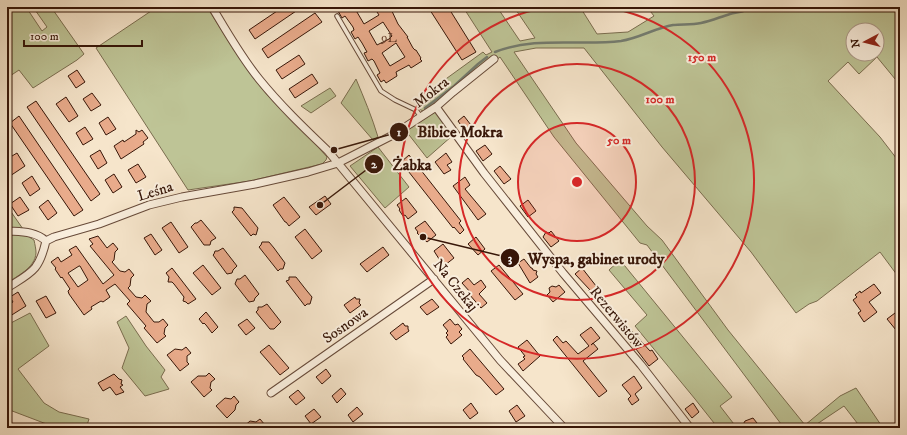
<svg xmlns="http://www.w3.org/2000/svg" width="907" height="435" font-family="'IM FELL DW Pica',serif">
<style>
.green{fill:#bec496;stroke:#7a6d4f;fill-rule:evenodd}
.lines{fill:none;stroke-linecap:round;stroke-linejoin:round}
.stream{stroke:#747b6e;stroke-width:2.5}
.building{fill:#e9ab8b;stroke:#371608;fill-rule:evenodd}
.lane-casing{stroke:#674a39;stroke-width:5.5}
.street-casing{stroke:#674a39;stroke-width:9}
.lane{stroke:#f9eedd;stroke-width:3.5}
.street{stroke:#f9eedd;stroke-width:7}
.ring{fill:none;stroke:#d62828;stroke-width:2}
.labels{text-anchor:middle;stroke-width:4;stroke-linejoin:round;paint-order:stroke}
.number-label{font-size:13px;fill:#643b29}
.street-label{font-size:15px;fill:#371608;stroke:#f9eedd}
.centre{fill:#d62828;stroke:#f9eedd;stroke-width:2}
.ring-label{font-size:12px;text-anchor:middle;font-weight:bold;fill:#d62828;stroke:#f9eedd;stroke-width:4;stroke-linejoin:round;paint-order:stroke}
.leader{fill:none;stroke:#371608;stroke-width:1.5}
.callout-dot{fill:#371608;stroke:#f9eedd;stroke-width:1.5}
.mark-label{font-size:12px;text-anchor:middle;font-weight:bold;fill:#fff}
.callout-label{font-size:16px;text-anchor:middle;font-weight:bold;fill:#371608;stroke:#f9eedd;stroke-width:4;stroke-linejoin:round;paint-order:stroke}
</style>
<rect width="100%" height="100%" fill="#f6e5cb"/>
<filter id="stains"><feTurbulence type="fractalNoise" baseFrequency=".005" numOctaves="4"/><feColorMatrix values="0 0 0 0 .2 0 0 0 0 .09 0 0 0 0 .02 0 0 0 .5 -.17"/></filter>
<radialGradient id="worn" r=".72"><stop offset=".6" stop-color="#630" stop-opacity="0"/><stop offset="1" stop-color="#630" stop-opacity=".3"/></radialGradient>
<path class="green" d="M7,7H26L42,31L47,27L33,7H51L84,54L77,60L33,88L19,70L7,78Z
M157,7H207C223,32 238,58 256,81C277,109 305,131 327,157L326,160L322,164L250,181L188,190L96,48Z
M463,7H497L520,41L535,38L514,7H580L597,34L628,32L654,16L647,7H900V85L877,57L859,74L848,62L828,81L880,137L900,163V279L880,252L817,301L809,304L796,313L751,252L662,147L584,48H536L514,52L576,143L647,226L662,240L728,330L805,425L840,396L856,388L883,428H861L844,406L811,428H784L647,245L640,243L554,137L500,57L453,96L450,92L423,111L419,109L447,88L443,81L483,52L486,55L492,52ZM853,30H877V54H853Z
M356,79C364,98 372,117 378,137L373,140L341,103Z
M330,88L336,96L311,113L301,106Z
M435,112L442,119L452,136L427,158L406,131Z
M378,147L409,187L385,208L350,166Z
M7,206L23,229L7,227Z
M7,233L24,234L34,240C35,245 36,249 36,253C35,268 17,276 7,283Z
M620,260L732,397L720,406L737,428H718L695,399L635,326L647,315L609,270Z
M30,313L49,346L18,369L44,403L59,412L89,419L86,428H57L7,409V325Z
M126,316L146,346L165,370L161,377L169,389L145,396L122,368L129,348L117,322Z"/>
<g class="lines">
<path class="stream" d="M495,52C535,36 580,46 621,41C640,38 655,28 673,25C682,24 692,25 701,23C711,21 720,17 730,14C737,12 746,12 752,7
M425,108L454,86L478,64L487,57"/>
</g>
<path class="building" d="M283,7H302L255,39L249,30Z
M340,7H354L364,24L379,15L377,12L386,7H390L398,24L408,37H407L413,48L415,50H416L421,58L420,59L422,61L411,68L409,65L396,72L397,76L386,83L384,80L381,82L377,75L380,73L374,61L372,59L368,61L364,53L367,52L362,43L358,37L355,39L351,32L354,30L353,27L345,16L342,18L338,11L341,9ZM383,22L392,36L389,39L377,45L369,31ZM396,43L405,57L390,66L382,53Z
M428,7H448L476,52L462,60Z
M315,13L322,22L268,58L262,49Z
M299,55L305,64L282,79L276,70Z
M77,70L85,82L76,88L68,76Z
M312,74L318,83L295,98L289,89Z
M92,93L101,105L91,111L83,99Z
M66,97L78,116L69,122L56,104Z
M36,101L100,194L91,201L27,107Z
M19,116L83,210L74,216L10,123Z
M464,116L474,129L467,134L458,121Z
M108,117L116,129L106,135L99,123Z
M85,127L93,139L83,145L76,133Z
M136,130L139,132L142,130L148,138L143,142L144,144L121,159L114,146L123,140L124,142L136,134Z
M485,145L492,154L483,161L476,151Z
M100,150L107,163L98,169L90,156Z
M17,153L25,166L7,178V159Z
M446,153L452,162L447,165L451,170L444,174L435,162Z
M409,155L461,221L459,223L464,230L460,234L454,227L453,228L401,162Z
M138,164L146,177L136,183L128,170Z
M500,166L511,179L504,184L494,171Z
M114,174L122,187L113,193L105,180Z
M32,176L40,189L30,196L22,183Z
M465,177L470,185L465,189L486,214L478,220L453,186Z
M325,196L331,204L316,215L309,207Z
M20,197L29,210L18,216L10,204Z
M284,197L300,217L289,226L286,222H285L273,205Z
M406,198L417,212L408,219L405,215L403,216L399,210L400,209L397,205Z
M48,200L57,213L48,220L39,207Z
M528,200L536,211L528,217L520,206Z
M234,207L242,208L258,228L256,235L253,234L251,236L232,212L234,210Z
M201,220L216,238L211,241L210,245H204L191,227L195,223H197Z
M425,221L436,235L427,242L417,233L418,232L415,228Z
M171,222L188,247L179,253L162,228Z
M305,229L322,251L312,259L295,237Z
M551,231L559,241L551,247L543,237L546,232L549,233Z
M151,234L162,250L155,255L144,238Z
M98,236L107,248L113,243L118,249L115,252L114,260L112,262L120,271L125,272L129,269L134,275L131,278L130,286L128,288L136,297L142,298L145,295L151,301L147,304L146,312L154,322H159L163,319L168,325L165,328L164,334L166,336L157,343L144,328L146,326L127,304L130,301L115,284L106,290L110,297L103,302L101,301L91,307L92,309L84,315L69,294L68,291L70,289L62,277L61,278L55,269L56,268L51,262L58,257L61,262L72,255L69,250L76,246L103,284L114,275L90,246L93,244L89,239ZM79,266H80L88,280L78,287L68,273Z
M476,237L485,249L478,255L468,244Z
M262,242H269L274,248L285,263L283,269H280L278,271L259,247L261,245Z
M443,244L454,258L445,265L442,261L441,262L434,251Z
M383,247L389,255L367,272L360,264Z
M223,248L237,266L233,270L232,273L227,274L213,255L214,254L215,251H218Z
M524,259L531,268H532L533,270L537,271L536,274L538,277L530,283L518,263Z
M203,265L221,288L212,295L193,273Z
M499,265L523,294L515,300L491,271Z
M172,268L196,299L188,304L186,302L183,301L184,297L174,284L172,282H168L169,277L166,273Z
M582,268L600,291L594,297L588,291L590,290L575,274Z
M245,275L259,294L255,298L254,301L249,302L235,284L237,279H240Z
M289,277H296L307,291L312,297L310,304H307L305,306L292,289L286,281L289,280Z
M468,278L474,285L481,280L486,287L479,294L487,303L481,308L469,294L471,293L462,283Z
M874,284L881,293L869,302L877,312L864,322L858,313L861,311L853,300L857,297L855,295L860,291L861,293Z
M559,285L565,292L553,302L547,295L550,292L549,288L552,286L556,287Z
M18,292L26,306L7,318V306L13,302L10,297Z
M46,296L56,313L46,318L36,301Z
M355,297L356,299H360L359,303L361,305L350,313L344,305Z
M432,299L439,307L427,315L420,307Z
M267,304L281,322L274,329H270L256,312L258,310V307H262Z
M206,312L218,327L212,333L206,325L204,323L203,324L199,319Z
M895,313L900,320V327L896,330L887,319Z
M247,319L255,328L246,335L238,325Z
M450,319L455,325L458,324L462,329L459,332L462,335L451,344L446,337L448,335L446,333L448,331L443,325Z
M403,323L405,326H408V329L409,331L396,340L390,333Z
M591,327L600,338L591,345L593,343L598,349L583,361L607,391L599,397L553,340L557,336L563,343L566,341L578,354L589,346L580,335Z
M632,331L650,351L652,350L658,359L649,366L626,336Z
M527,340L540,356L523,371L518,364L525,359L523,357L525,356L518,347Z
M269,345L289,368L280,375L260,352Z
M186,347L191,353L187,356V362L189,364L180,371L167,355L175,349L182,350Z
M470,349L504,389L496,395L480,377L476,375L463,359L464,358L462,356Z
M326,369L331,376L322,384L316,377Z
M209,373L215,379L211,382L210,388L212,390L204,397L191,382L198,376H206Z
M114,374L119,379L122,380L121,384L123,385L120,387L124,392L116,395L110,387L103,391L98,383Z
M634,376L642,388L635,394L639,400L632,405L628,399L631,396L622,385Z
M341,388L346,394L337,403L332,396Z
M298,390L305,398L296,405L289,397Z
M234,396L239,402L236,405L235,410L227,418L216,406L225,398L231,399Z
M471,403L478,413L470,419L463,410Z
M693,403L699,412L692,418L685,409Z
M517,405L525,416L516,422L509,411Z
M357,407L363,414L353,422L348,415Z
M314,409L321,417L311,424L305,416Z
M753,418L761,428H741L745,421Z
M260,419L265,425L261,428H242L250,421L256,422Z"/>
<g class="lines">
<defs>
<path id="lane" d="M337,16L381,91L395,100L416,110L421,117"/>
<path id="street" d="M212,7C227,32 241,57 259,79C280,105 304,128 328,151L500,360L564,428
M436,107L484,173L563,273L641,365L690,428
M7,231C21,232 35,231 46,241
M46,241L54,237L99,224L149,205L182,197L255,184L308,172L338,163L393,135L436,107L453,92L494,59
M7,288C32,272 39,271 46,241
M271,393L434,279"/>
</defs>
<use href="#lane" class="lane-casing"/>
<use href="#street" class="street-casing"/>
<use href="#lane" class="lane"/>
<use href="#street" class="street"/>
</g>
<circle cx="577" cy="182" r="59" fill="#d62828" fill-opacity=".12"/>
<g class="ring">
<circle cx="577" cy="182" r="59"/>
<circle cx="577" cy="182" r="118"/>
<path d="M605 7A177 177 0 1 1 549 7"/>
</g>
<g class="labels">
<g class="number-label">
<text x="389" y="42">9L</text>
</g>
<g class="street-label">
<text transform="translate(431 92) rotate(-38)" y="5">Mokra</text>
<text transform="translate(155 191) rotate(-17)" y="5">Leśna</text>
<text transform="translate(456 285) rotate(51)" y="5">Na Czekaj</text>
<text transform="translate(617 317) rotate(50)" y="5">Rezerwistów</text>
<text transform="translate(345 325) rotate(-35)" y="5">Sosnowa</text>
</g>
</g>
<circle cx="577" cy="182" r="6" class="centre"/>
<g class="ring-label">
<text x="702" y="61">150 m</text>
<text x="660" y="103">100 m</text>
<text x="619" y="144">50 m</text>
</g>
<path class="leader" d="M334 150L399 132M320 205L374 164M423 237L510 258"/>
<g class="callout-dot">
<circle cx="334" cy="150" r="4"/>
<circle cx="320" cy="205" r="4"/>
<circle cx="423" cy="237" r="4"/>
<circle cx="399" cy="132" r="10"/>
<circle cx="374" cy="164" r="10"/>
<circle cx="510" cy="258" r="10"/>
</g>
<g class="mark-label">
<text x="399" y="136">1</text>
<text x="374" y="168">2</text>
<text x="510" y="262">3</text>
</g>
<g class="callout-label">
<text x="460" y="137">Bibice Mokra</text>
<text x="412" y="170">Żabka</text>
<text x="596" y="264">Wyspa, gabinet urody</text>
</g>
<rect width="907" height="435" fill="none" stroke="#f6e5cb" stroke-width="24"/>
<rect x="8" y="8" width="891" height="419" fill="none" stroke="#371608" stroke-width="2"/>
<rect x="12" y="12" width="883" height="411" fill="none" stroke="#371608"/>
<g transform="translate(865 42) rotate(263)"><circle r="19" fill="#f9eedd" stroke="#ab9888"/>
<path d="M0-3L7 15L0 10L-7 15Z" fill="#8f2418"/>
<text y="-6" font-size="11" font-weight="bold" text-anchor="middle" fill="#371608">N</text>
</g>
<path d="M24 40v6h118v-6" fill="none" stroke="#371608" stroke-width="2"/>
<text x="30" y="40" font-size="12" fill="#371608" stroke="#f9eedd" stroke-width="3" paint-order="stroke">100 m</text>
<rect width="100%" height="100%" filter="url(#stains)"/>
<rect width="100%" height="100%" fill="url(#worn)"/>
</svg>
